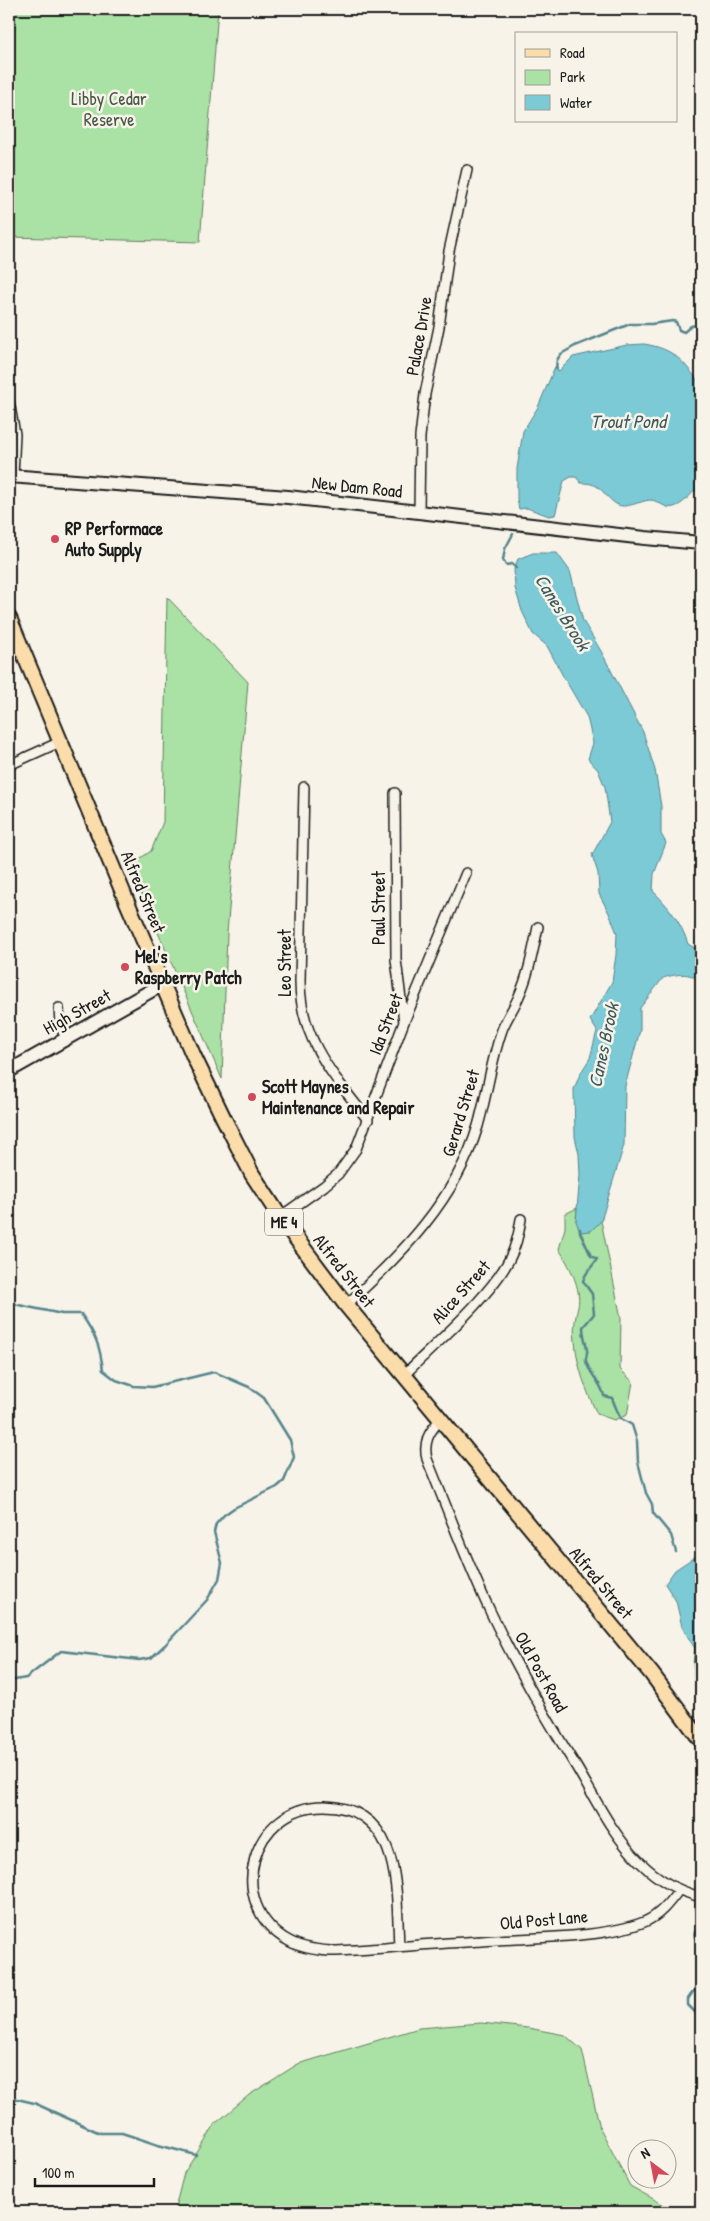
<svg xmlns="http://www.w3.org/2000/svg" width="710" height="2221" font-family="'Patrick Hand',sans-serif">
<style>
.green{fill:#aae1a4;stroke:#637e60}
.water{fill:#7bcad6;stroke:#55848c}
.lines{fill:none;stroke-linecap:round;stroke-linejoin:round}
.stream{stroke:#55848c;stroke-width:2.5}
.street-casing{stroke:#1c1c1c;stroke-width:12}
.secondary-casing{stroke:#1c1c1c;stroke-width:16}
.primary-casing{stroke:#1c1c1c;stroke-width:18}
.street{stroke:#f7f3e8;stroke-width:9}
.secondary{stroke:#f7f3e8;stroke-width:12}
.primary{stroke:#fbddab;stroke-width:14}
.poi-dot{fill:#d1495b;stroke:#f7f3e8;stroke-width:2}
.labels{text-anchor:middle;stroke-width:5;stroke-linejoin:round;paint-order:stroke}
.shield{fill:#f7f3e8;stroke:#5e5c59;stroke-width:1}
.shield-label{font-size:16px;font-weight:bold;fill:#1c1c1c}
.park-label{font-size:18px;fill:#475745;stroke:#f7f3e8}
.street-label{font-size:18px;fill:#1c1c1c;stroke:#f7f3e8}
.poi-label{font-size:18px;font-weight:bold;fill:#1c1c1c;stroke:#f7f3e8;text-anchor:start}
.water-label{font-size:19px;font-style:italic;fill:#3d595d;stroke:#f7f3e8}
</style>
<rect width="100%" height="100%" fill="#f7f3e8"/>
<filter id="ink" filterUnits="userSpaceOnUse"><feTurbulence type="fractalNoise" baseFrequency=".02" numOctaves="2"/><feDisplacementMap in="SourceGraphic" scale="10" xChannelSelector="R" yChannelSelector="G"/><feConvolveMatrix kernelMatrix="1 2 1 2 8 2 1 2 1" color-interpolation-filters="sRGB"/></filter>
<g filter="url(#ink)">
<path class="green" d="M9,9H218L200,242L9,237Z
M167,597L248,682L227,933L222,1079L129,866L151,851L163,822Z
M577,1208L576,1221L591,1231L601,1221L621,1318L620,1369L633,1382L627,1415L614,1420L597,1414C586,1390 577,1367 575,1341C573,1326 575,1321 578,1307C582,1288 569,1265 559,1249L565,1228V1214Z
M481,2023L528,2028L565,2035L582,2050L600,2128L630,2186L677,2212H174L184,2173L216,2123L249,2095L298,2064L419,2028Z"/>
<path class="water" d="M644,344C675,349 683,361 701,385V470L697,478V488C690,495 684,504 674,507C665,510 659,500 650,500C639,501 625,510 616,504C600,493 603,483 581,483L576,477H571L564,481L555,515L549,516L527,508L519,509L517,499V469L523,431L538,407L555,367L557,366L558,372L573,357L627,345Z
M533,553H557L570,571L583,621L601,651L643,732L655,770L661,806V834L666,843L654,874L653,891C669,907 681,922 688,944L701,952V982C690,971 677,974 663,978L640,1008V1030L625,1086L624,1145L601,1221L591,1231L580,1232L576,1221L580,1175L579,1154L575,1137L574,1089L580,1074L590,1058L597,1031L590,1020L612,982L616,955L617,933L609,913L599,894L598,873L592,855L610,822L605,787L598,770L588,759L593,743L587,717L563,676L547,646L533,634L522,611L515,588L514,569L518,559Z
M696,1556L701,1558V1649L694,1647L682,1627L676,1601L665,1584L675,1570Z"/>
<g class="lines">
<path class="stream" d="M556,368L557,360L561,354L575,346L630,324H651L673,321L676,322L679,330L684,332L691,326L701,324
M513,534L505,549L503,560L506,565L512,564L516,568
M580,1229V1232L591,1256L597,1259C592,1268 586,1271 583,1281L592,1294L594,1314L583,1327C583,1335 586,1342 587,1350C588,1354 585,1358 586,1361C589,1374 602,1383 604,1396L612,1398L620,1418L632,1425L637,1441L638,1462L646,1493L652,1504L653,1513L671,1535L676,1552
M9,1303L62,1314H81C95,1334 100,1345 103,1370L116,1380L134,1386L152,1387L214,1372L249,1387L264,1398L290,1440L294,1457L284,1481L277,1487L234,1508L224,1515L216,1524L214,1532L222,1563L219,1579L207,1600L165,1645L151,1658L139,1660L61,1651L26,1678L9,1681
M696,1645L694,1662L695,1680L701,1685
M696,1906L698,1928C694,1932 693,1936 697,1941H701
M701,1980L688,1999V2005L701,2018
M9,2097L34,2103L100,2133H122L158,2145L196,2155"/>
<defs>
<path id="street" d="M9,401L15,434L13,476
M419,511L420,437L425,394L439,327L449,251L467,170
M9,765L60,742
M304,787L300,981C300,1040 334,1076 368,1120
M395,793L396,960L404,1022
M59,1008L60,1024L66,1039
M280,1217L324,1186L338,1174L356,1149L404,1022L466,873
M346,1305C401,1255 456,1200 478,1126C487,1095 491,1061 502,1030C506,1019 514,1008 519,996C529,974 533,950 538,927
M404,1375C436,1343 489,1298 509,1260C516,1247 519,1234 521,1219
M440,1420C429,1432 423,1442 427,1459C448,1510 467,1563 491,1613C516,1666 546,1718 577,1768C596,1800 613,1836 640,1862C658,1880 677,1891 701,1897
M399,1947C396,1892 403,1808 325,1806C251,1805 223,1905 289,1941C301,1948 316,1950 330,1951C348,1951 367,1949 385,1948C417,1945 450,1943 482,1941C530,1937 601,1939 644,1922C659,1916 669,1903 678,1891"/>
<path id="secondary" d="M9,476L288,497L645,538L701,543
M9,1071L163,984"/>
<path id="primary" d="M9,618L127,902L194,1057L223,1117L252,1174L280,1217L346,1305L651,1673L701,1740"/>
</defs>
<use href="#street" class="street-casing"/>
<use href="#secondary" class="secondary-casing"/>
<use href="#primary" class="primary-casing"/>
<use href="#street" class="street"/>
<use href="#secondary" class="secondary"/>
<use href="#primary" class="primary"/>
</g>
</g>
<g class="poi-dot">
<circle cx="55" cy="539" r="5"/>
<circle cx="125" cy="967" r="5"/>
<circle cx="252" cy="1097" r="5"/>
</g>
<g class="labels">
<rect class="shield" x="265" y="1208.5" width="38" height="27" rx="4"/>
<g class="shield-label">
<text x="284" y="1228">ME 4</text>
</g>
<g class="park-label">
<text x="109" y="105">Libby Cedar<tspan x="109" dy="21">Reserve</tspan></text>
</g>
<g class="street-label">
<text transform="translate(419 336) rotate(-80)" y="6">Palace Drive</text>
<text transform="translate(357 487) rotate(6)" y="6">New Dam Road</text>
<text transform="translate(143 892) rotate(67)" y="6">Alfred Street</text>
<text transform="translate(379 908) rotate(-90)" y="6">Paul Street</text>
<text transform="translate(285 963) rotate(-90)" y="6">Leo Street</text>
<text transform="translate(77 1012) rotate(-29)" y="6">High Street</text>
<text transform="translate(386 1024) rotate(-69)" y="6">Ida Street</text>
<text transform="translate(461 1113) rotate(-73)" y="6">Gerard Street</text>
<text transform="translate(344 1271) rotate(52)" y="6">Alfred Street</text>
<text transform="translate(461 1292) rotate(-48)" y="6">Alice Street</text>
<text transform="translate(601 1583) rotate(50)" y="6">Alfred Street</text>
<text transform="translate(541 1672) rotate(61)" y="6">Old Post Road</text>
<text transform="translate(544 1920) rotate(-5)" y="6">Old Post Lane</text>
</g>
<g class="poi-label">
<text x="65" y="535">RP Performace<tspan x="65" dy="21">Auto Supply</tspan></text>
<text x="135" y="963">Mel's<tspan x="135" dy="21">Raspberry Patch</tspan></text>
<text x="262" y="1093">Scott Maynes<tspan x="262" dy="21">Maintenance and Repair</tspan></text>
</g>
<g class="water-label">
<text x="628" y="428">Trout Pond</text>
<text transform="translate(563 612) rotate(58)" y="7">Canes Brook</text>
<text transform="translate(603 1045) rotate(-78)" y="7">Canes Brook</text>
</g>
</g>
<rect width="710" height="2221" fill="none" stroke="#f7f3e8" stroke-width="30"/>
<rect x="15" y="15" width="680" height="2191" fill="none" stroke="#1c1c1c" stroke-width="2" filter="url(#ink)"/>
<rect x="515" y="32" width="162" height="90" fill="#f7f3e8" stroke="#9f9d96"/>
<rect x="525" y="49" width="25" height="8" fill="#fbddab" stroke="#9f9d96"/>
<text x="560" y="58" font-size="15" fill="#1c1c1c">Road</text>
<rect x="525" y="70" width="25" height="15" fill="#aae1a4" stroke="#9f9d96"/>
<text x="560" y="82" font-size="15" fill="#1c1c1c">Park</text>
<rect x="525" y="95" width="25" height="15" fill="#7bcad6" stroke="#9f9d96"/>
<text x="560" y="108" font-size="15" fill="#1c1c1c">Water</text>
<g transform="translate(652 2164) rotate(328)"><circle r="24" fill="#f7f3e8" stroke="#9f9d96"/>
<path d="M0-4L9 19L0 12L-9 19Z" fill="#d1495b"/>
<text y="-8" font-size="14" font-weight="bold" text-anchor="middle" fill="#1c1c1c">N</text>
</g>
<path d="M35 2178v8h119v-8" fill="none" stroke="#1c1c1c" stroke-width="2.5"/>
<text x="42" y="2178" font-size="15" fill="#1c1c1c" stroke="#f7f3e8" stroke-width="4" paint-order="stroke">100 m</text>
</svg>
